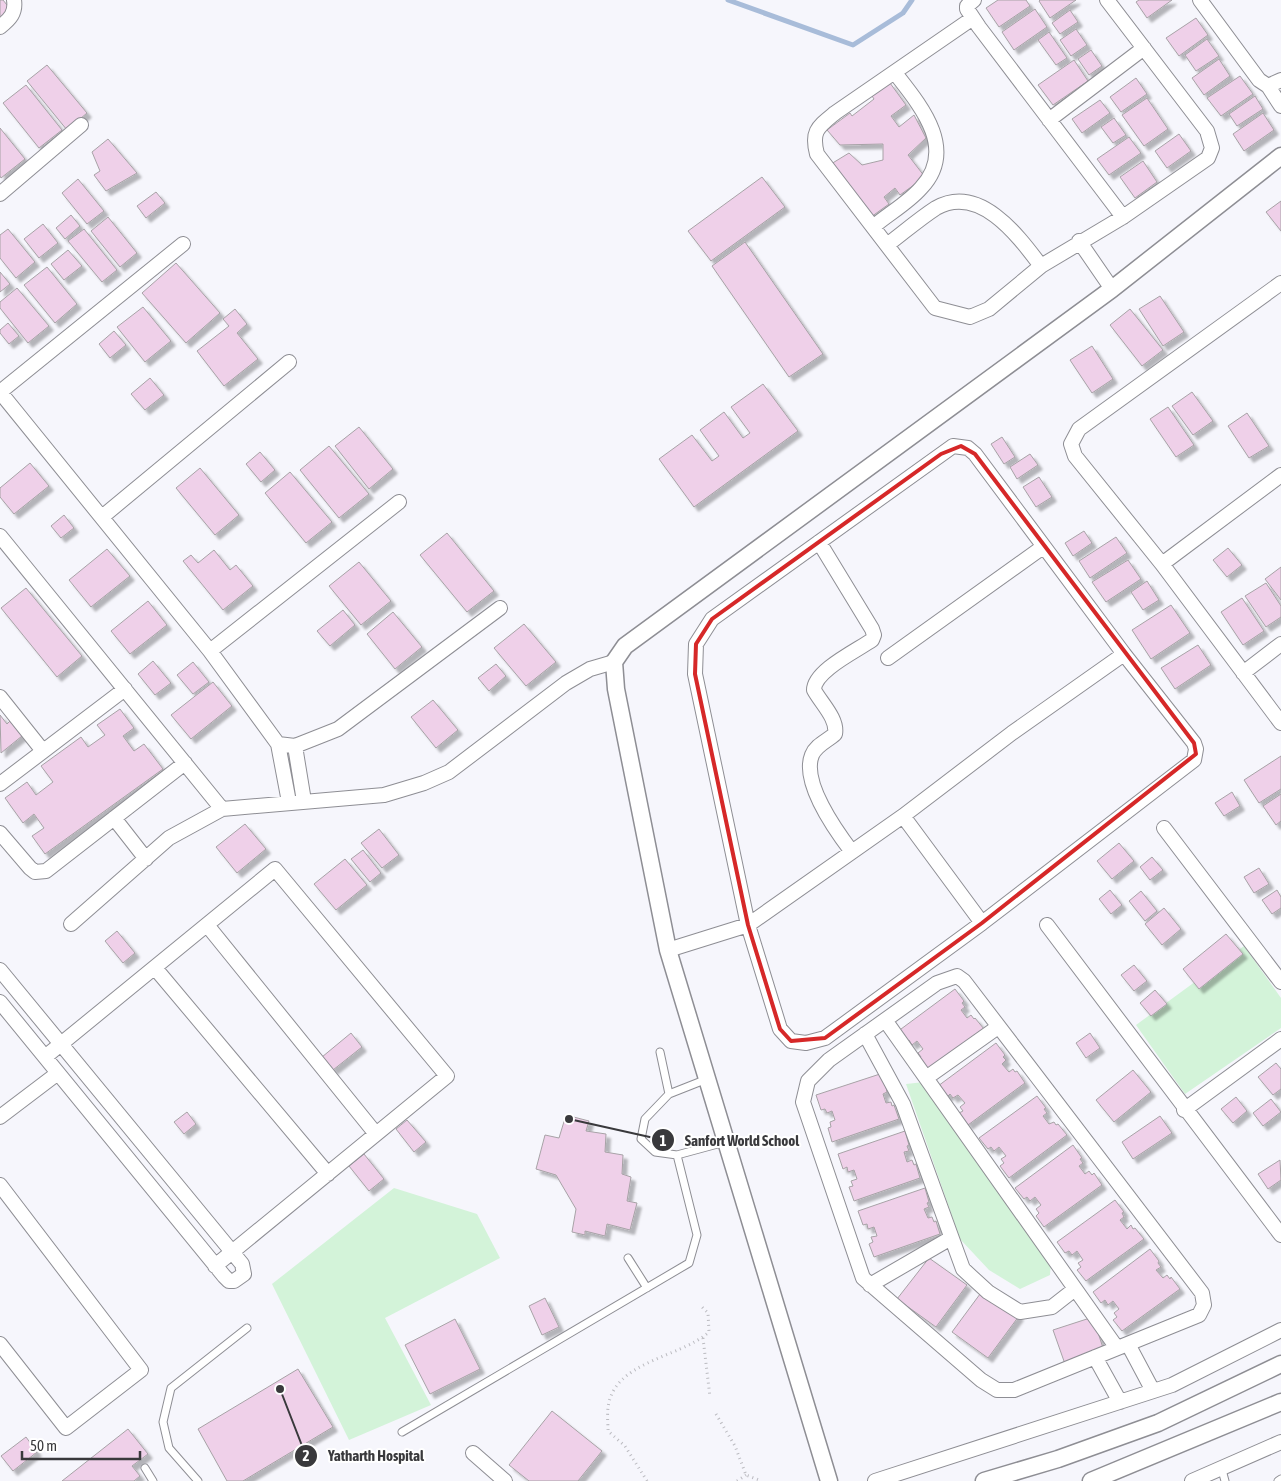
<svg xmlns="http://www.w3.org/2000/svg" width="1281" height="1481" font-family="'Asap Condensed',sans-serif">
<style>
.green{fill:#d3f3d9}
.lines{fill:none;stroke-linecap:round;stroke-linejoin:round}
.stream{stroke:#a8bcd9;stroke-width:5}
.building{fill:#efd0e9;stroke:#a7a2a6;filter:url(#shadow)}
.service-casing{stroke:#8e8e94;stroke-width:9}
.minor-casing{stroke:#8e8e94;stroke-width:16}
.tertiary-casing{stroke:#8e8e94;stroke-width:19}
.path{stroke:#bbbbc0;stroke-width:3;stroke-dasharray:1 4;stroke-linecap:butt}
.service{stroke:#fff;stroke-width:7}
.minor{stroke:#fff;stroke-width:14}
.tertiary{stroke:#fff;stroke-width:16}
.marked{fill:none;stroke:#d62828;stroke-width:4;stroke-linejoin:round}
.leader{fill:none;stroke:#39393c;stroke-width:2}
.callout-dot{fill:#39393c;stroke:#fff;stroke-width:2}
.mark-label{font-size:15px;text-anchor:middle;font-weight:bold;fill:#fff}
.callout-label{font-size:15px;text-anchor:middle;font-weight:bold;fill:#39393c;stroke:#fff;stroke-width:4;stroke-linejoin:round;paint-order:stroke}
</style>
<defs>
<filter id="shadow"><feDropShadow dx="4.5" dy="4.5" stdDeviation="1" flood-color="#0004"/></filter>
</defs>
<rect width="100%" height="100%" fill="#f6f6fc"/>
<path class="green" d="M1244,946L1281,998V1028L1185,1094L1136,1025Z
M924,1082L1051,1262L1050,1275L1020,1289L989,1270L960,1239L906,1084Z
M394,1188L477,1214L500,1258L385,1318L431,1405L349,1440L272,1284Z"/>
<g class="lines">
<path class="stream" d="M728,0L853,45L903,13L912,0"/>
</g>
<path class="building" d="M0,0H3L11,10L0,19Z
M998,0H1026L1030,6L999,27L986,8Z
M1040,0H1076L1050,18L1039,1Z
M1139,0H1172L1147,18L1136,2Z
M1035,9L1047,27L1014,50L1002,32Z
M1070,10L1078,22L1060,34L1052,23Z
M1196,18L1208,35L1179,56L1166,38Z
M1076,29L1087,45L1071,56L1060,40Z
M1049,32L1067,58L1056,65L1038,40Z
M1207,39L1219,56L1196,71L1185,55Z
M1091,50L1102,66L1089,75L1078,59Z
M1219,59L1230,76L1204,95L1192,78Z
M1074,60L1088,81L1053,105L1038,85Z
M47,65L87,113L67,130L27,81Z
M1240,76L1253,94L1221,116L1207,98Z
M1136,78L1147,94L1121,112L1110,97Z
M890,83L906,105L891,116L899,127L914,115L926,138L908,155L925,177L900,195L895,188L884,197L889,204L871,217L831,164L849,153L862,165L883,160V144L840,145L827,130L850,113L852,116L874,99L872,96Z
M26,85L62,130L39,148L3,103Z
M1255,96L1263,109L1237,126L1229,114Z
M1147,98L1168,129L1144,146L1122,115Z
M1100,100L1110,113L1082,133L1072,119Z
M1263,113L1274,130L1244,151L1233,134Z
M1114,118L1126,135L1113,143L1101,127Z
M0,128L25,159L1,178L0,176Z
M1179,134L1191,151L1167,168L1155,151Z
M1129,137L1141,153L1109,175L1097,159Z
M108,139L137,173L106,191L94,175L100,171L92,152Z
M1143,161L1157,182L1135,198L1120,177Z
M762,177L785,207L711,261L688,231Z
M78,179L104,211L87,224L62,193Z
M156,192L165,203L146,218L137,206Z
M1281,201V231L1266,212Z
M71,215L80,226L65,239L56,228Z
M108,217L137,253L120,267L91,231Z
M43,224L58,243L39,258L24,239Z
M8,229L35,262L16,278L0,258V235Z
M84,229L117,270L102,282L68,241Z
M745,242L823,354L789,377L712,266Z
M68,250L82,266L64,280L51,264Z
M176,263L220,313L186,343L142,293Z
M47,267L77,304L55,323L24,285Z
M0,272L10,284L0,292Z
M17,288L49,326L28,343L0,308V302Z
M1160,296L1184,332L1163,346L1139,309Z
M143,307L171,341L145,362L117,327Z
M235,309L247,324L237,333L258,359L224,386L197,351L229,326L223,319Z
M1130,309L1163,350L1142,366L1110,325Z
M8,323L19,336L9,344L0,333V330Z
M114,331L126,345L110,358L99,344Z
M1092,346L1113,379L1092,393L1070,360Z
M150,378L164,395L145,410L131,394Z
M763,384L798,431L694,507L659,459L692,435L712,461L719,456L700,430L724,412L743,438L750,433L731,407Z
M1192,392L1213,421L1193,435L1172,406Z
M1168,407L1194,445L1176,457L1150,419Z
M1247,413L1269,446L1249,458L1228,426Z
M359,427L393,469L369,489L335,446Z
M1002,437L1015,457L1004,464L991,444Z
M329,446L369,494L339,518L300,470Z
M260,452L275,470L261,482L246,464Z
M1030,454L1038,465L1017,479L1010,467Z
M30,463L49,486L14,514L0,497V488Z
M200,468L239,515L215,535L176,488Z
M290,472L332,522L306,543L265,493Z
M1039,477L1052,497L1036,507L1023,487Z
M64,515L74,528L61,538L51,526Z
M1084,531L1092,543L1073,556L1065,543Z
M447,533L494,591L467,612L420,555Z
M1116,537L1127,553L1090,578L1079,561Z
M1228,548L1242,565L1227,577L1213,560Z
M107,549L130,576L91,607L69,580Z
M214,550L230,570L236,565L253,586L223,610L183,561L191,555L198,563Z
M1128,560L1141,579L1106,602L1092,582Z
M359,562L391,601L361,625L329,586Z
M1281,567V600L1265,579Z
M1147,581L1159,600L1143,610L1131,592Z
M1266,583L1281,606V617L1266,627L1245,596Z
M26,588L82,656L57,677L1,608Z
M1242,598L1264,631L1243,645L1221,612Z
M148,601L167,625L130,654L111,631Z
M1171,605L1190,633L1151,659L1132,630Z
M343,610L355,625L330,646L317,631Z
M393,612L422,647L395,669L367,634Z
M524,624L556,662L526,686L494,648Z
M1198,645L1211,665L1175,689L1161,668Z
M153,661L171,683L155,695L138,674Z
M193,662L209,682L193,694L177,675Z
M496,664L506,676L489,691L478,678Z
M213,682L232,706L191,739L171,715Z
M433,700L458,730L436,748L411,717Z
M120,709L134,728L123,736L134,751L144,744L163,769L45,854L32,836L44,828L34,814L23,823L5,798L27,782L36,795L53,782L41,766L81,737L88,747L105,735L97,725Z
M0,715L7,724L10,721L22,736L1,753Z
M1281,756V789L1259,803L1244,780Z
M1232,792L1240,806L1224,816L1215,803Z
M1281,794V821L1276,825L1263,806Z
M245,824L266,849L237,873L216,847Z
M379,829L399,855L382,868L361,843Z
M1119,843L1134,861L1112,879L1097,861Z
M363,850L381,873L370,882L351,859Z
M1152,857L1163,870L1150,880L1140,867Z
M345,859L367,885L336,910L314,884Z
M1259,868L1269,884L1254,893L1244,877Z
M1110,890L1122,905L1111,914L1099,899Z
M1277,890L1281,897V908L1272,914L1262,900Z
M1141,891L1157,911L1145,921L1129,901Z
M1164,908L1181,929L1162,945L1145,924Z
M117,931L135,953L123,963L105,941Z
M1226,934L1243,954L1199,989L1183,969Z
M1134,965L1147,981L1134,991L1121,975Z
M955,989L964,1001L962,1003L965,1007L961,1010L967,1018L971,1015L974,1019L975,1018L984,1029L926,1071L917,1060L921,1057L918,1053L923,1049L917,1041L912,1045L909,1040L905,1043L897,1032Z
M1155,990L1167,1004L1151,1016L1140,1003Z
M351,1033L362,1047L333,1070L322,1057Z
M1090,1033L1100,1048L1086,1058L1076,1043Z
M996,1043L1005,1055L1003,1057L1006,1060L1002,1064L1009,1072L1013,1069L1015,1072L1017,1071L1025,1083L968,1125L959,1113L963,1111L960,1107L965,1103L958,1095L953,1098L950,1094L947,1097L938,1086Z
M1276,1063L1281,1069V1089L1273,1095L1258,1077Z
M1133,1070L1151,1092L1114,1122L1096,1100Z
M883,1073L888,1086L886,1087L887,1092L883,1094L886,1103L891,1102L892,1106L894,1105L899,1119L832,1142L828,1128L831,1127L830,1122L835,1120L832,1111L827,1113L825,1109L821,1110L816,1095Z
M1037,1096L1046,1108L1044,1109L1047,1113L1043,1116L1049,1124L1054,1122L1056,1125L1058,1124L1067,1135L1009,1178L1000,1166L1004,1163L1001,1159L1006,1156L999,1147L994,1151L991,1147L988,1149L979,1138Z
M1236,1097L1247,1111L1233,1123L1221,1109Z
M1271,1099L1281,1112L1263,1126L1253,1113Z
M187,1112L196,1124L184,1134L174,1122Z
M566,1115L589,1121L586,1131L606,1134L605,1152L623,1155L622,1174L631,1177L627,1201L637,1203L630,1230L607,1224L605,1236L585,1231V1235L572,1232L576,1209L556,1175L536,1169L545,1135L559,1138Z
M1160,1116L1172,1133L1133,1159L1122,1142Z
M407,1120L426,1142L414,1152L396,1129Z
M905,1131L909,1145L907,1146L909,1151L904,1152L907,1162L912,1160L914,1165L916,1164L920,1178L854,1201L849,1187L853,1186L851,1181L857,1179L854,1170L848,1172L847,1167L843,1169L838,1154Z
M1073,1145L1082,1158L1080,1159L1083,1163L1079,1166L1085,1174L1089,1171L1092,1175L1094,1173L1102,1185L1044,1227L1036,1216L1039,1213L1036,1209L1041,1205L1035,1197L1030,1201L1027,1197L1024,1199L1015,1188Z
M364,1154L384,1179L369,1191L349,1166Z
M1280,1160L1281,1180L1268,1189L1258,1174Z
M925,1188L929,1202L927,1203L929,1207L924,1209L928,1218L932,1217L934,1222L936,1221L940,1234L874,1257L869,1244L873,1242L871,1237L877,1236L874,1227L868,1229L867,1224L863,1225L858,1211Z
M1115,1200L1124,1212L1122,1213L1124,1217L1120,1220L1127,1229L1131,1225L1133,1229L1135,1228L1144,1239L1086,1281L1077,1270L1081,1267L1078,1263L1083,1260L1077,1251L1072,1255L1069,1251L1065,1253L1057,1242Z
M1150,1249L1159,1261L1158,1263L1161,1267L1156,1270L1163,1278L1167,1275L1170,1279L1171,1277L1180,1289L1122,1331L1113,1320L1117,1317L1114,1313L1119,1309L1113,1301L1108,1305L1105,1300L1101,1303L1093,1292Z
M929,1258L967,1285L936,1327L897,1299Z
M983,1290L1019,1316L988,1358L952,1332Z
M545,1298L559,1327L542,1335L529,1306Z
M1093,1317L1104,1351L1065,1364L1053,1330Z
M455,1319L480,1369L430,1394L405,1345Z
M298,1369L333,1427L243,1481H227L198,1429Z
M552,1411L602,1451L578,1481H529L509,1465Z
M128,1429L148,1454L132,1466L140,1476L134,1481H62Z
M26,1437L37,1452L13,1471L1,1456Z"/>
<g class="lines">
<defs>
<path id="service" d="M660,1052L669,1094
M707,1079L669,1094L645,1119L641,1139L655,1152L677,1155L725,1142
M628,1258L647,1288
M402,1432L689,1263L697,1235L677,1155
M145,1468L153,1481
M1222,1470L1225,1481
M198,1481L169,1448L163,1422L171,1388L247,1328
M1278,1481L1281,1479"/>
<path id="minor" d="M974,0L967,6V9L979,27L1123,217
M1200,0L1259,80L1268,86L1281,80
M973,18L835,113C818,127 811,131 817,154L935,308L970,317L989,309L1041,266L1123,217L1208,158L1212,148L1207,131L1107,0
M0,27C10,19 16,13 14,0
M1268,86L1281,106
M1049,120L1144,48
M0,194L81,125
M873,227C888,214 908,203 921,188C958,149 920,105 895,73
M1079,241L1112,289
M887,245C903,233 919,219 936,208C980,183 1019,237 1041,266
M1281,283L1079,429L1071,444L1075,456L1162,564L1281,723
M0,392L210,651L278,744L295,746L338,729L500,608
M0,392L183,244
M953,446L968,448L975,454L1124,654L1194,743L1196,749L1194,760L982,923L825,1038L806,1043L791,1041L780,1029L748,925L695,674L696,644L712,619Z
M102,517L289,362
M0,536L222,809
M819,542L872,629L874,635L872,640C856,651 814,671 814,690C821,703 838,719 835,734C827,741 816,745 812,755C801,782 836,831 852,852
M1162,564L1281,475
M210,651L399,502
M888,658L1043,547
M1243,673L1281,644
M0,697L43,751
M278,744L289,802
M295,746L304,801
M0,784L125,689
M903,816L982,923
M114,818L146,859
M1164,828L1281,982
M0,833L30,868L35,872L46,871L185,763
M71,924L169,838L222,809L384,795L424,783L449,772L566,683L590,669L614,662
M207,925L376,1134
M1047,925L1281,1235
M668,950L748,925L903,816L1012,733L1124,654
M155,968L328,1174
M0,970L242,1264L244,1274L234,1281H229L224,1276L0,1002
M957,976L964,981L1202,1293L1204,1305L1199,1315L1014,1390H997L981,1380L863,1278L803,1102L808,1081L829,1060L937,983Z
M885,1020L1117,1348
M865,1034L903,1104L963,1269L988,1292L1020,1312L1052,1307L1075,1289
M45,1057L275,869L447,1076L215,1266
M926,1078L998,1027
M1184,1110L1281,1039
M0,1117L58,1073
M0,1185L141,1370L66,1428L0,1344
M870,1285L951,1238
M1128,1344L1153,1391
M1095,1357L1120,1402
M473,1453L505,1481
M875,1481L1172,1385L1281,1330
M1192,1481L1281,1442"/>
<path id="tertiary" d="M829,1481L668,950L616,689L614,662L625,646L1112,289L1281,156
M984,1481L1058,1459L1158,1423L1281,1364
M1091,1481L1281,1402"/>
</defs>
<use href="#service" class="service-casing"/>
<use href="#minor" class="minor-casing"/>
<use href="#tertiary" class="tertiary-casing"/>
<path class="path" d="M703,1338L710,1397
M716,1414L735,1446L746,1475L759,1480
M647,1481L625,1446L608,1431C608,1424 607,1415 608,1408C613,1361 680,1358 709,1332L708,1313L701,1306
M737,1481L746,1475"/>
<use href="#service" class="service"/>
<use href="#minor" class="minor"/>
<use href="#tertiary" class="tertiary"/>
</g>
<path class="marked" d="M961,446L975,454L1194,743L1196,754L982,923L825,1038L791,1041L780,1029L748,925L695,674L696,644L712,619L941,454Z"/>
<path class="leader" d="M569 1119L663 1140M280 1389L306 1456"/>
<g class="callout-dot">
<circle cx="569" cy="1119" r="5"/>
<circle cx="280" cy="1389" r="5"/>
<circle cx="663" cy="1140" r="12"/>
<circle cx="306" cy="1456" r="12"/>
</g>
<g class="mark-label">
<text x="663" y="1146">1</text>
<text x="306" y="1461">2</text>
</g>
<g class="callout-label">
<text x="742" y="1146">Sanfort World School</text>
<text x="376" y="1461">Yatharth Hospital</text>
</g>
<path d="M22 1451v8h118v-8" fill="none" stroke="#39393c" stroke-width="2.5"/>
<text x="30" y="1451" font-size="15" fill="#39393c" stroke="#ffffff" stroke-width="4" paint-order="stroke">50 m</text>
</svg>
